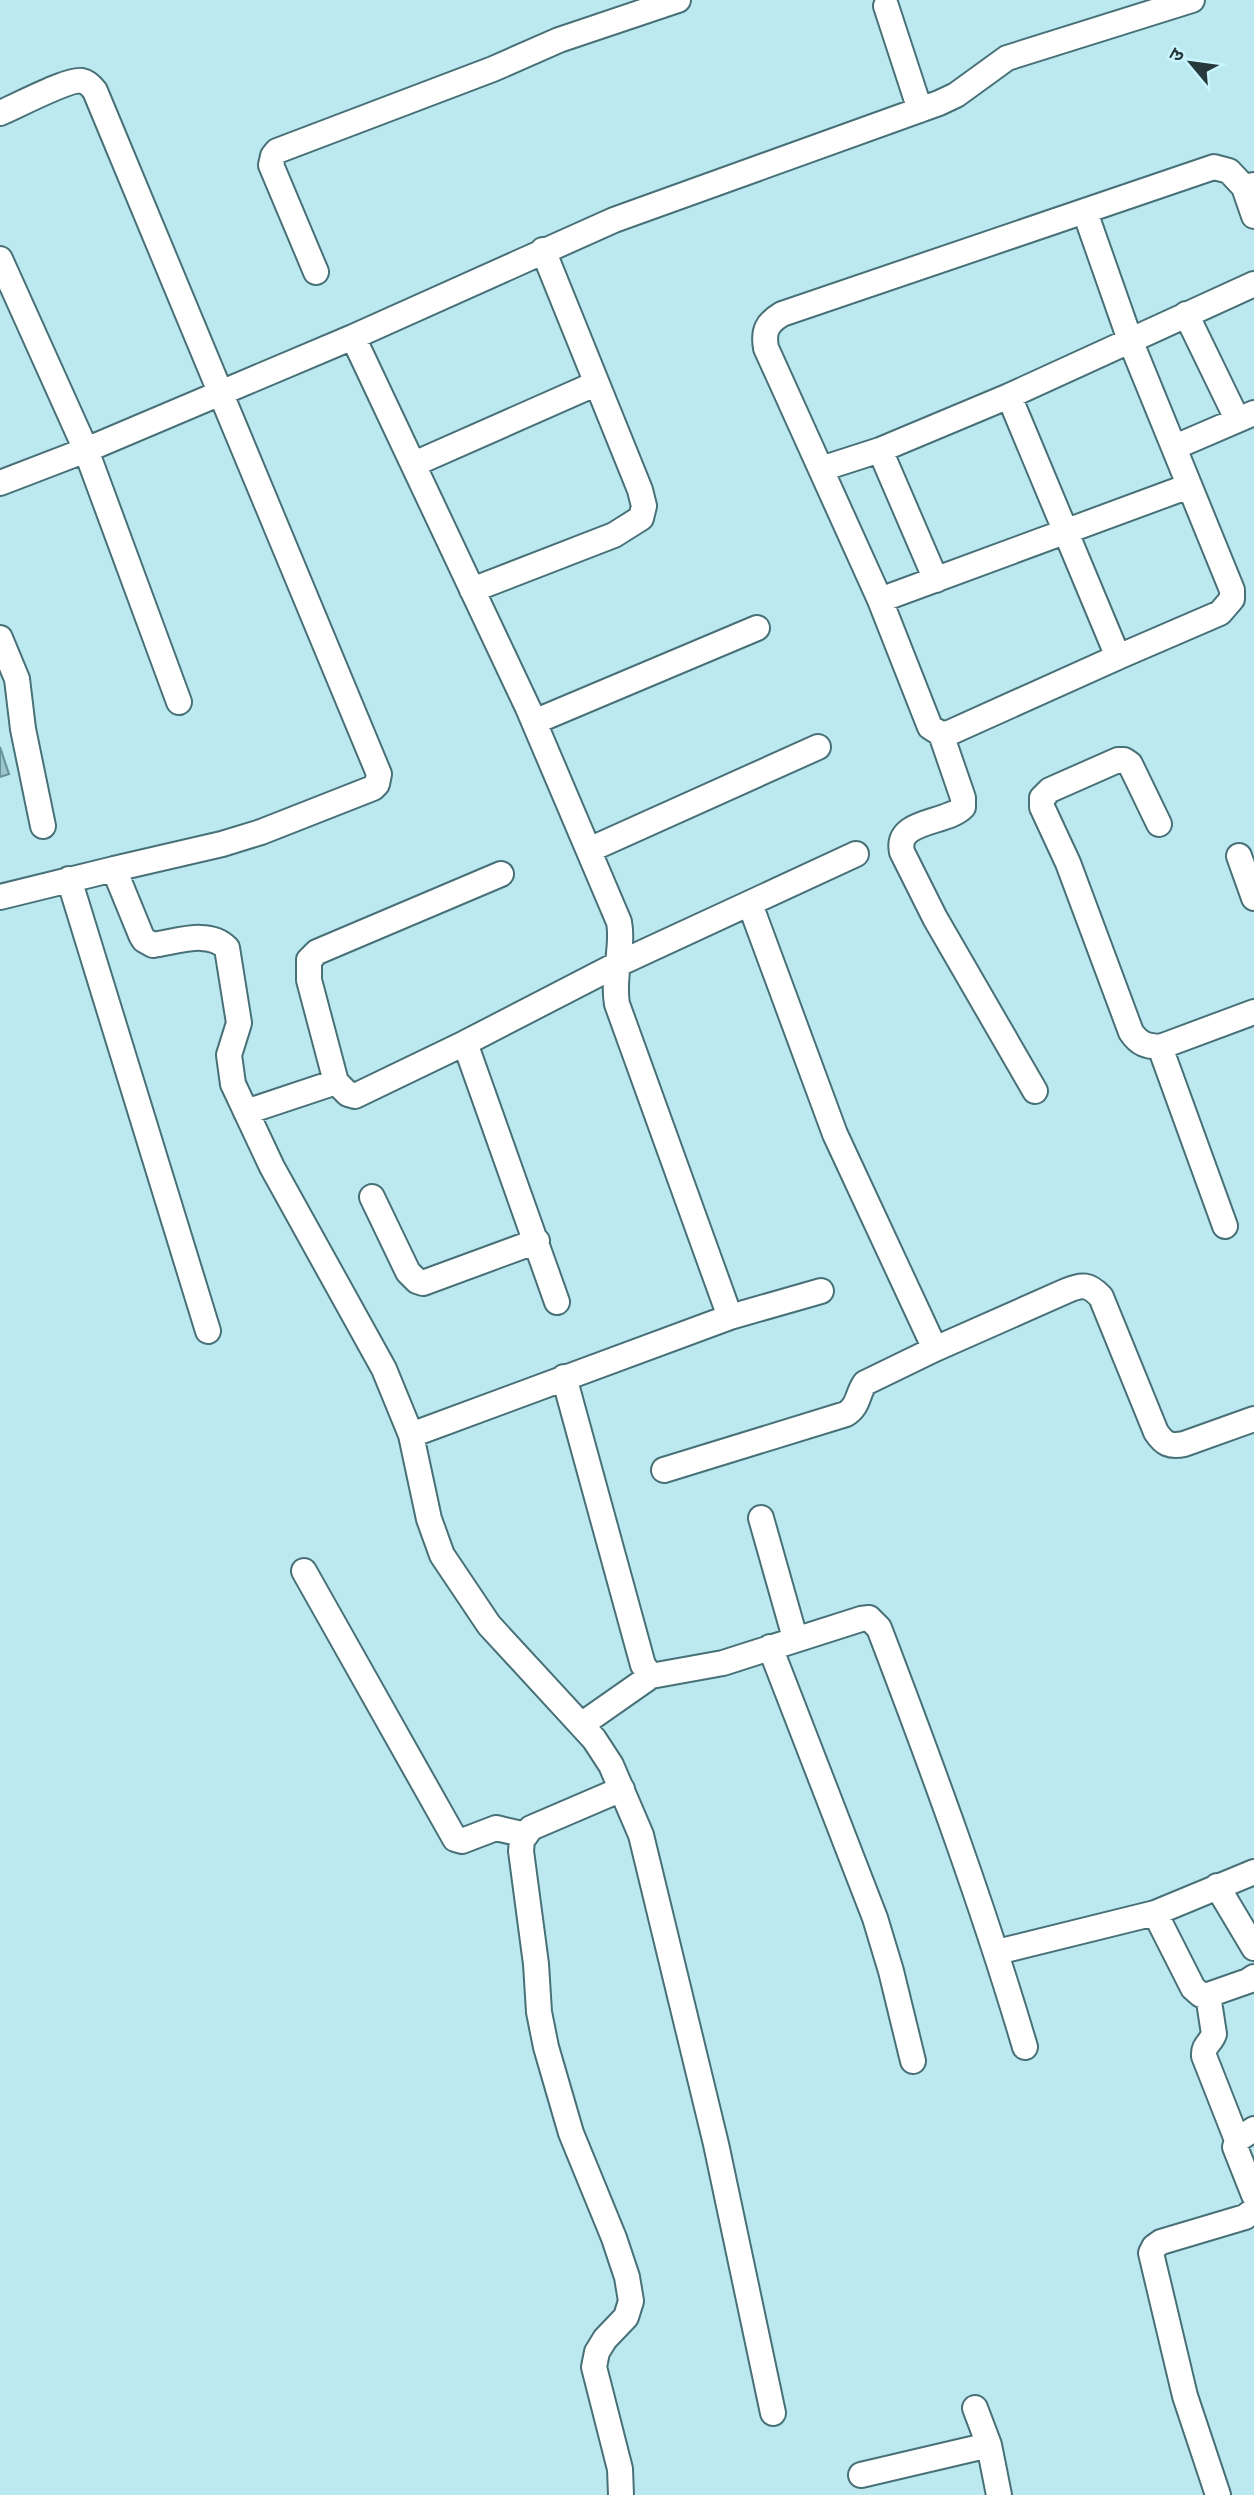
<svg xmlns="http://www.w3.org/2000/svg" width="1254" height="2495" font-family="'DM Sans','Noto Sans Devanagari',sans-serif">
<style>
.building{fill:#9ac5cd;stroke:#689199;stroke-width:2}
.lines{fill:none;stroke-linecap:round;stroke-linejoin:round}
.minor-casing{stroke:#477077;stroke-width:28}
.minor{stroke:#fff;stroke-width:24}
</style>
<rect width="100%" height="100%" fill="#bce8f0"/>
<path class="building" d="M0,747L9,774L0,777Z"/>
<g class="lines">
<defs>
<path id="minor" d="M886,6L920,110
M0,113C15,107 69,78 82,81C88,82 92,87 95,91L379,774L377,784L373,788L261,832L222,844L114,869
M1244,187L1254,216
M1085,212L1130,340L1232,590V599L1220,613L1118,657
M0,259L86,450L353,337
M316,272L271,165L273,156L277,151L493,69L559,40L678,0
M1186,314L1237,419
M1009,396L1254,284
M1175,447L1254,413
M880,450L936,580
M414,464L595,384
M821,469L880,450L1009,396L1118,657L949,733L941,734L930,727L880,600L766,348C763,331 767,323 782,314L1214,167L1229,171L1244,187L1254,185
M0,483L86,450L179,702
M472,590L614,535L641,518L644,506L640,490L543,250
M880,600L1189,486
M0,638L17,679L23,729L43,826
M534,722L757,628
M941,734L963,798V807C947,824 895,819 902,852L935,918L1035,1091
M1159,824L1130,764L1124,760H1118L1050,790L1042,798V807L1068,863L1131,1032C1139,1044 1146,1046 1160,1047L1254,1012
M589,850L818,747
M1239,856L1254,898
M501,874L317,952L309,960V980L336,1082L348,1094L355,1096L465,1043L616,965L856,854
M69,879L208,1331
M0,897L114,869L141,935L144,940L153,945C176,942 209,929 227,948L239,1023L229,1055L233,1084L272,1167L384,1369L411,1435L429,1519L442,1555L489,1625L594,1739L611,1765L641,1835L716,2144L773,2413
M465,1043L557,1302
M1160,1047L1225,1226
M246,1112L336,1082
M372,1197L408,1272L417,1281L423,1283L537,1241
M730,1317L617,1004C612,975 624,948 619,922L528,708L353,337L614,220L939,103L956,95L1007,58L1192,0
M935,1349L1066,1291C1082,1284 1089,1284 1101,1297L1156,1432C1164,1444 1170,1447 1184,1444L1254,1419
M564,1377L643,1665L651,1676L723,1663L861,1619L869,1618L879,1628C932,1767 983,1905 1025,2047
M411,1435L730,1317L821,1291
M664,1470L846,1414C859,1406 857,1394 865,1383L935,1349L835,1134L750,904
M761,1518L795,1638
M304,1571L455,1839L462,1841L496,1828L526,1835
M770,1647L875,1918L891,1971L913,2061
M581,1725L651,1676
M1217,1886L1254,1948
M1155,1913L1193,1988L1201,1995H1208L1248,1981L1254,1977
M997,1952L1155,1913L1254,1872
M1208,1995L1214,2034C1211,2043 1203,2045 1204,2056L1237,2140
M1254,2129L1237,2140L1235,2147L1254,2195
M975,2408L989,2445L999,2495
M861,2475L989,2445
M621,2495L620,2469L594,2367L597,2352L605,2339L626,2317L631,2301L627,2277L614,2238L571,2133L546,2047L539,2012L536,1964L521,1851L522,1840L531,1828L622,1789
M1218,2495L1185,2396L1151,2253L1154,2247L1161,2242L1245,2217L1254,2210"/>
</defs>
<use href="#minor" class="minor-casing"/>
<use href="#minor" class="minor"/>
</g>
<g transform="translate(1191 63) rotate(299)" stroke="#c9f6fe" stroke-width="5" paint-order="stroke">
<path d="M0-5L12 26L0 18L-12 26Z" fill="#27393c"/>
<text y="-10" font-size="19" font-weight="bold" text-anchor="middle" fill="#27393c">उ</text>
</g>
</svg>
